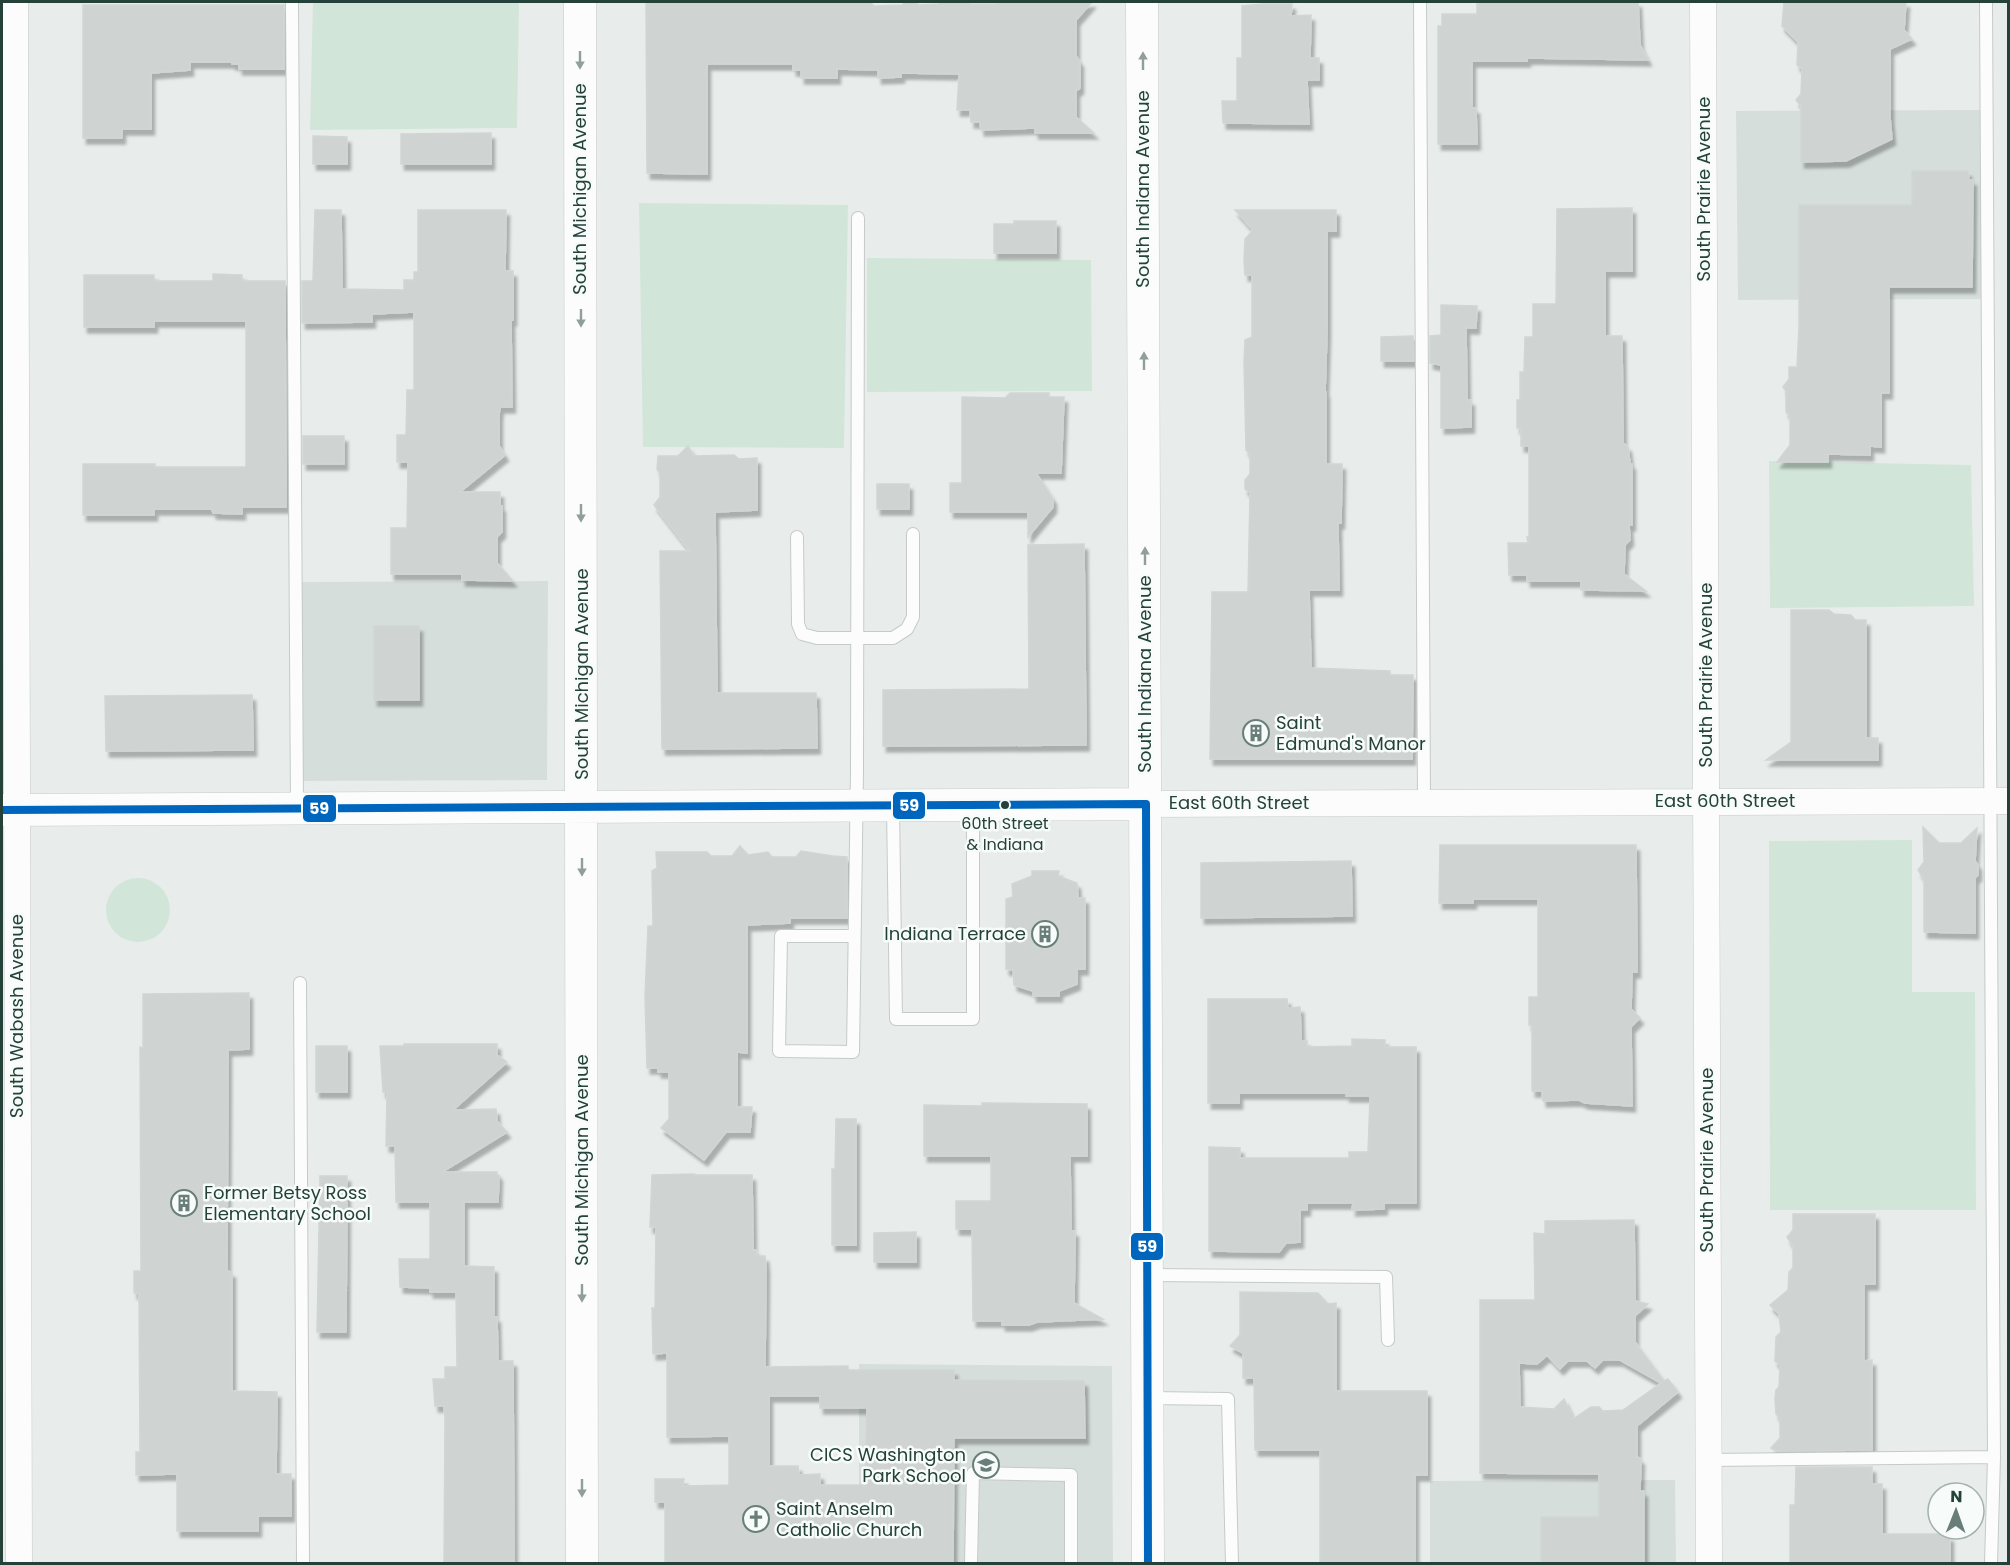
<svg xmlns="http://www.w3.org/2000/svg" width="2010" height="1565" font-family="Poppins,sans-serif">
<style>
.built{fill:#d6dedb}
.green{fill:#d1e6d8}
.building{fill:#cfd4d2;stroke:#d1d6d4;stroke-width:1.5;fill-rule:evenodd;filter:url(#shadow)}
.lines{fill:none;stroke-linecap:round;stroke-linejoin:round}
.service-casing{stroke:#c5cac8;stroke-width:14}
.minor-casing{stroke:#c5cac8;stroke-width:27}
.tertiary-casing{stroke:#c5cac8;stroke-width:33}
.service{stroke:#fcfcfc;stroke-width:12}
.minor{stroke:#fcfcfc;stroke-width:26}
.tertiary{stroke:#fcfcfc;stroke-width:32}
.bus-1-casing{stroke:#f7fbf9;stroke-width:12}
.bus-1{stroke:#0065bd;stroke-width:8}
.oneway{fill:#909f9b}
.bus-dot{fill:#24423a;stroke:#f7fbf9;stroke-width:2}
.labels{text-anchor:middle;stroke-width:5;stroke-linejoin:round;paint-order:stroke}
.bus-label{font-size:16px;fill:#24423a;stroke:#f7fbf9}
.street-label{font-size:18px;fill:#24423a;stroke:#f7fbf9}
.poi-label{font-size:18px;fill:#24423a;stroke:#f7fbf9;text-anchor:start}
.line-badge{stroke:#f7fbf9;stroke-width:2}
.badge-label{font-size:16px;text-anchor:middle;font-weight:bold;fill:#fff}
</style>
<defs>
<filter id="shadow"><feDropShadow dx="3.5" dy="6" stdDeviation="1.5" flood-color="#0004"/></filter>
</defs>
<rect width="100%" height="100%" fill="#e8edeb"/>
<path class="built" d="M1988,110L1989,299L1738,300L1736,111Z
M548,581L547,780L296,781L295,582Z
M859,1364L1112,1366L1113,1563L859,1564Z
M1675,1480L1676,1563H1430V1481Z"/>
<path class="green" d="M313,2H519L517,128L310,130Z
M639,203L848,205L844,448L643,447Z
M867,258L1091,260L1092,391L867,392Z
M1769,461L1971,465L1974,606L1770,608Z
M1912,840V992H1975L1976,1210H1770L1769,841Z
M106 910a32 32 0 1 1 64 0a32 32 0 1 1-64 0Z"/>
<path class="building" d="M646,2H870L874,6L902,5L905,2H914L919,5L938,4L941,2H968L971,4H996L999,2H1092L1076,20V56L1080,62V88L1076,91V117L1094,133H1035V128L981,130L980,122H971L970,110H957L959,74L901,73V77L878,78V70L837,69V78H801V70H793V64H707V174L647,173Z
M1477,2H1638L1640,45L1648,60L1527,58V61H1472V108H1476L1477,144H1438V26H1442V14H1477Z
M1784,2H1906L1904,30L1912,39L1890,49V117L1892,139L1846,161L1801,162V106L1796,100L1801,94L1802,68L1797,65L1798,42L1782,26Z
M1264,4H1292L1291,16L1311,15L1310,58H1319V80H1307L1309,124L1223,123L1222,101H1237V58H1242V6Z
M83,5H284V69H239V64H232V62H190V70L151,73V129H122V138H83Z
M491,133V164H401V134Z
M313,136L347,137V164H313Z
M1912,171H1968L1969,180H1973L1972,287H1889V393H1881V447L1870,446V455L1828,454V462H1777L1790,445V416L1786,412V391L1783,387L1789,379V367H1797L1799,327V205H1912Z
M1632,208V271H1605V336H1622L1623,443L1628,447L1630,464H1632V525H1629L1630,540L1625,545L1624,574L1646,591L1581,590V581H1527V575H1509L1508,543H1528L1527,537H1529V446H1521V428H1517V400H1520V372H1524L1525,337H1533V304H1556L1557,209Z
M315,210H341L342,289L404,290V280H414V272H418V210H506L505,271H513V320H511L512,407H500L499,415V446L505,455L460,492H500V506H502V532L497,537V563L513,581L462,580V574H391V528H407L408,462H397V435H406L407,390H414V312L372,314V322L302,323V281H313Z
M1235,210H1336V231H1327V332L1325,392H1326V464H1342L1341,523H1338L1339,590H1309L1311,668L1390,671V675H1413L1412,759H1210L1212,592H1248L1250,493L1245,489V480L1250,474V454L1246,450L1244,363L1245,340L1252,337V275H1245L1244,261L1245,239L1253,230Z
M1014,221H1056V253H994V224H1014Z
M213,274L242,275V281H285L286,507H242V514L213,513L212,509H154V515H83V464H155V467H246V321H154V327H84V275H154V281H213Z
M1441,305L1477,306L1476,328H1466L1467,400H1471V427L1441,428V365L1430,363V336L1441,335Z
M1413,336L1414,361H1381V337Z
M1010,393H1049V397H1064L1061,473H1036L1053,499V507L1028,537V512H950V483H962V397L1005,398Z
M303,436H344V464H303Z
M688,446L694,456L734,455L739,459L757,458V510L715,512L717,693H816L817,748L662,749L660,551H690L654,505L660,497V474L657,469L658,456H678Z
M877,484H909V509H877Z
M1084,544L1086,745L883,746V690L1029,689L1028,545Z
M1791,610H1829L1834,614L1851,615L1855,620H1866V738H1878V760H1766L1791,742Z
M374,626H419V700H374Z
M252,695L253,750L106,751L105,696Z
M1923,827L1939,843H1961L1977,828L1975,861L1978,865V875L1975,878V933L1924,932V879L1918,870L1924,862Z
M1440,845H1636L1637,972H1632L1631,1009L1640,1018L1631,1027L1632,1106L1585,1103L1579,1100L1543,1101L1542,1091H1532V1025H1529V997H1538V899H1473V903H1439Z
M740,846L748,855L768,852L772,857H796L801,851L833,856L847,857V918H790V923L747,925V1053L737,1052V1107H752L750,1132H726L704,1160L661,1128L669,1119V1072H658V1068H647L645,996L648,926H653L652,871L657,868L656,852H707L711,856H732Z
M1351,861L1352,916L1201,918V863Z
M1032,871H1059L1058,876L1077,883L1078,898H1085V969H1077V984L1059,991V996H1033V991L1014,985L1013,970L1006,969V899L1013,897L1012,884L1032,876Z
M249,993V1049L228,1050L227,1271L232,1272V1391L277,1392L276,1474H291V1516H258V1531H177V1474L136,1475V1452H140L139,1293H134V1271H141L140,1047L143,1048V994Z
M1208,999H1287L1288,1008L1300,1007L1301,1041H1307V1047L1352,1046V1039L1385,1040V1047H1416V1203H1384V1209L1352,1210L1353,1203H1307V1210H1300V1242L1286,1243L1279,1252L1209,1251V1147L1240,1148V1158H1349V1152H1368L1370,1096H1346L1347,1093H1239V1103H1208Z
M404,1044H497V1055L507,1062L453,1110L496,1109L497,1121L507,1132L442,1172H497V1175H499L498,1202H464V1266L494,1267V1317H497L498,1361H513L514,1563H444L445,1417L444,1406H435L433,1379H445V1367H457L456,1292H430V1288L400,1287L399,1259H430V1202H396L395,1146H386L387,1092H383L380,1046H404Z
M316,1046H347V1092H316Z
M982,1103L1087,1104V1156H1070L1071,1231H1075L1074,1303L1103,1319L1037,1322L1029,1325H1002V1321H973L972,1229H956V1201H991V1156H924V1105L982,1106Z
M836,1119H856V1245H832V1169H835Z
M694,1174L693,1175H752L753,1250H756L757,1256H765L766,1268L765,1367L848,1366V1370H954V1380L1084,1381L1085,1438H954L953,1563H665V1502H655V1479H684L683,1486L729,1485V1436L667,1437V1353L653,1354L652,1308H655L656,1227H650L652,1175ZM769,1396H820V1408H867L865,1485H820V1474L799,1475L798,1466H769Z
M320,1176H347L346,1332H317Z
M1793,1214H1875V1284H1864V1361L1872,1360V1450L1776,1451L1771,1448L1780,1438V1418L1776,1414L1775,1398L1776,1390L1779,1387L1780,1365L1775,1361L1776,1337L1781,1332L1779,1314L1770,1305L1788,1290L1789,1272L1793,1268V1246L1787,1237L1793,1230Z
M1634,1220L1635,1301L1648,1304L1635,1316V1342L1664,1381L1668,1379L1678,1392L1637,1426V1457L1641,1459L1640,1491H1644V1563H1541V1517H1599V1474L1480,1473V1300H1535L1534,1233L1545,1234V1221ZM1547,1355L1560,1369L1568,1361H1587L1595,1368L1603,1360H1620L1661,1383L1623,1410L1603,1411L1599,1407H1591L1573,1419L1564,1399L1554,1409L1520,1407L1519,1363L1537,1364Z
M916,1232V1262H874V1233Z
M1240,1292L1318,1293L1328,1304L1336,1303V1391H1427V1475H1415V1563H1320V1450H1255L1254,1378H1243V1353L1230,1346L1240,1335Z
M1796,1467H1872V1484H1882V1534H1943L1944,1536H1950V1563H1790V1505H1795Z"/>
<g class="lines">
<defs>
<path id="service" d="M292,2L297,807
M1420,2L1424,802
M1986,2L1994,1457L1991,1564
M797,537L798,624L802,634L817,638H893L907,629L913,617V534
M893,806L896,1019H973V807
M854,936H781L779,1051L853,1052L857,772L858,218
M300,983L303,1564
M1148,1275L1386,1277L1388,1340
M1148,1398L1228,1399L1232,1564
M1708,1460L1994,1457
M971,1564L973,1473L1071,1475V1564"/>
<path id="minor" d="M15,2L19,1564
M1703,2L1709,1564
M1146,804L2008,801"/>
<path id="tertiary" d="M580,2L582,1564
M1142,2L1148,1564
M2,810L1146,804"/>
</defs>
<use href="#service" class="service-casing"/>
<use href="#minor" class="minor-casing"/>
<use href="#tertiary" class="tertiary-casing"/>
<use href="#service" class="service"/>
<use href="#minor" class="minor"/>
<use href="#tertiary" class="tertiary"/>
<defs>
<path id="bus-1" d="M2,810L1146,804L1148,1564"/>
</defs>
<use href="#bus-1" class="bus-1-casing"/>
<use href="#bus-1" class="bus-1"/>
</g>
<defs><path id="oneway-solid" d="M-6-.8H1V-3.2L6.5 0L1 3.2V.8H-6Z" transform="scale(1.5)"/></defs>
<g class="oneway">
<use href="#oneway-solid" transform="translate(580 60) rotate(90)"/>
<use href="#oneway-solid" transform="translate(1143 61) rotate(-90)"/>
<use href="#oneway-solid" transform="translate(581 318) rotate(90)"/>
<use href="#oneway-solid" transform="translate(1144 361) rotate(-90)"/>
<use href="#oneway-solid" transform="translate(581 513) rotate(90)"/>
<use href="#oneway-solid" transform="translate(1145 556) rotate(-90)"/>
<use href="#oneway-solid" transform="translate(582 867) rotate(90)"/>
<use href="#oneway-solid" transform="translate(582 1293) rotate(90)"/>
<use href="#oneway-solid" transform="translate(582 1488) rotate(90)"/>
</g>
<defs>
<symbol id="building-ring" viewBox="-11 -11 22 22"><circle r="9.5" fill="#f7fbf9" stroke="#697e78" stroke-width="1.5"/><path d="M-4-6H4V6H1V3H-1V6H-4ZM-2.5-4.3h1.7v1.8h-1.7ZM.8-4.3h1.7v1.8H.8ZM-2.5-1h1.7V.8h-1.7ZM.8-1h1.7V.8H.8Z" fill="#697e78"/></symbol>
<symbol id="school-ring" viewBox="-11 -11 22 22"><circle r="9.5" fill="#f7fbf9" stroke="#697e78" stroke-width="1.5"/><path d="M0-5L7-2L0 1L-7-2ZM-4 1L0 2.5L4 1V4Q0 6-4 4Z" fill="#697e78"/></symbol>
<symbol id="church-ring" viewBox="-11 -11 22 22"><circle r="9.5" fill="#f7fbf9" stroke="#697e78" stroke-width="1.5"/><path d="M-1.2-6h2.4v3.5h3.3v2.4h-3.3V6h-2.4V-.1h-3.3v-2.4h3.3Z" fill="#697e78"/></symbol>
</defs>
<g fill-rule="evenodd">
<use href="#building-ring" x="1241" y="718" width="30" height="30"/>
<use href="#building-ring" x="1030" y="919" width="30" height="30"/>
<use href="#building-ring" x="169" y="1188" width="30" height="30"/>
<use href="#school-ring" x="971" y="1450" width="30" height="30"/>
<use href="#church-ring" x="741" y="1504" width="30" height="30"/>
</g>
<circle class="bus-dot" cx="1005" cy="805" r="5"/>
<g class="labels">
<g class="bus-label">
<text x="1005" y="829">60th Street<tspan x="1005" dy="21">&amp; Indiana</tspan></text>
</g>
<g class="street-label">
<text transform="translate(580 189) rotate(-90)" y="6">South Michigan Avenue</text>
<text transform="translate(1143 189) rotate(-90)" y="6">South Indiana Avenue</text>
<text transform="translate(1704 189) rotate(-90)" y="6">South Prairie Avenue</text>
<text transform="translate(582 674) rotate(-90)" y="6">South Michigan Avenue</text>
<text transform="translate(1145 674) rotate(-90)" y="6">South Indiana Avenue</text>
<text transform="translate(1706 675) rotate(-90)" y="6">South Prairie Avenue</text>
<text x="1725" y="807">East 60th Street</text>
<text x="1239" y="809">East 60th Street</text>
<text transform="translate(17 1016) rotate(-90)" y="6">South Wabash Avenue</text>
<text transform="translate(582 1160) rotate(-90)" y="6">South Michigan Avenue</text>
<text transform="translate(1707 1160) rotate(-90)" y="6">South Prairie Avenue</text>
</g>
<g class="poi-label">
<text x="1276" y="729">Saint<tspan x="1276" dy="21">Edmund's Manor</tspan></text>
<text x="1026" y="940" text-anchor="end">Indiana Terrace</text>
<text x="204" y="1199">Former Betsy Ross<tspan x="204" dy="21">Elementary School</tspan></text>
<text x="966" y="1461" text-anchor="end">CICS Washington<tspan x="966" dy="21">Park School</tspan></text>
<text x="776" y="1515">Saint Anselm<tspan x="776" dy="21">Catholic Church</tspan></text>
</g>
</g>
<g class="line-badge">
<rect x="892" y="791" width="34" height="29" rx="6" fill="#0065bd"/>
<rect x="302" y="794" width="35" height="29" rx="6" fill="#0065bd"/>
<rect x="1130" y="1232" width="34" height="29" rx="6" fill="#0065bd"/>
</g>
<g class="badge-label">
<text x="909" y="811">59</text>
<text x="319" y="814">59</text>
<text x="1147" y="1252">59</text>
</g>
<rect width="2010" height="1565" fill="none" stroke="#24423a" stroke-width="6"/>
<g transform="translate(1956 1511) rotate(1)"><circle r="28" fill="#f7fbf9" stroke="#a3b1ad" stroke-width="1.5"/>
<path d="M0-4.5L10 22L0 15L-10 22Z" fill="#697e78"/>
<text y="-9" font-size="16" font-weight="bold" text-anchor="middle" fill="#24423a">N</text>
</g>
</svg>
